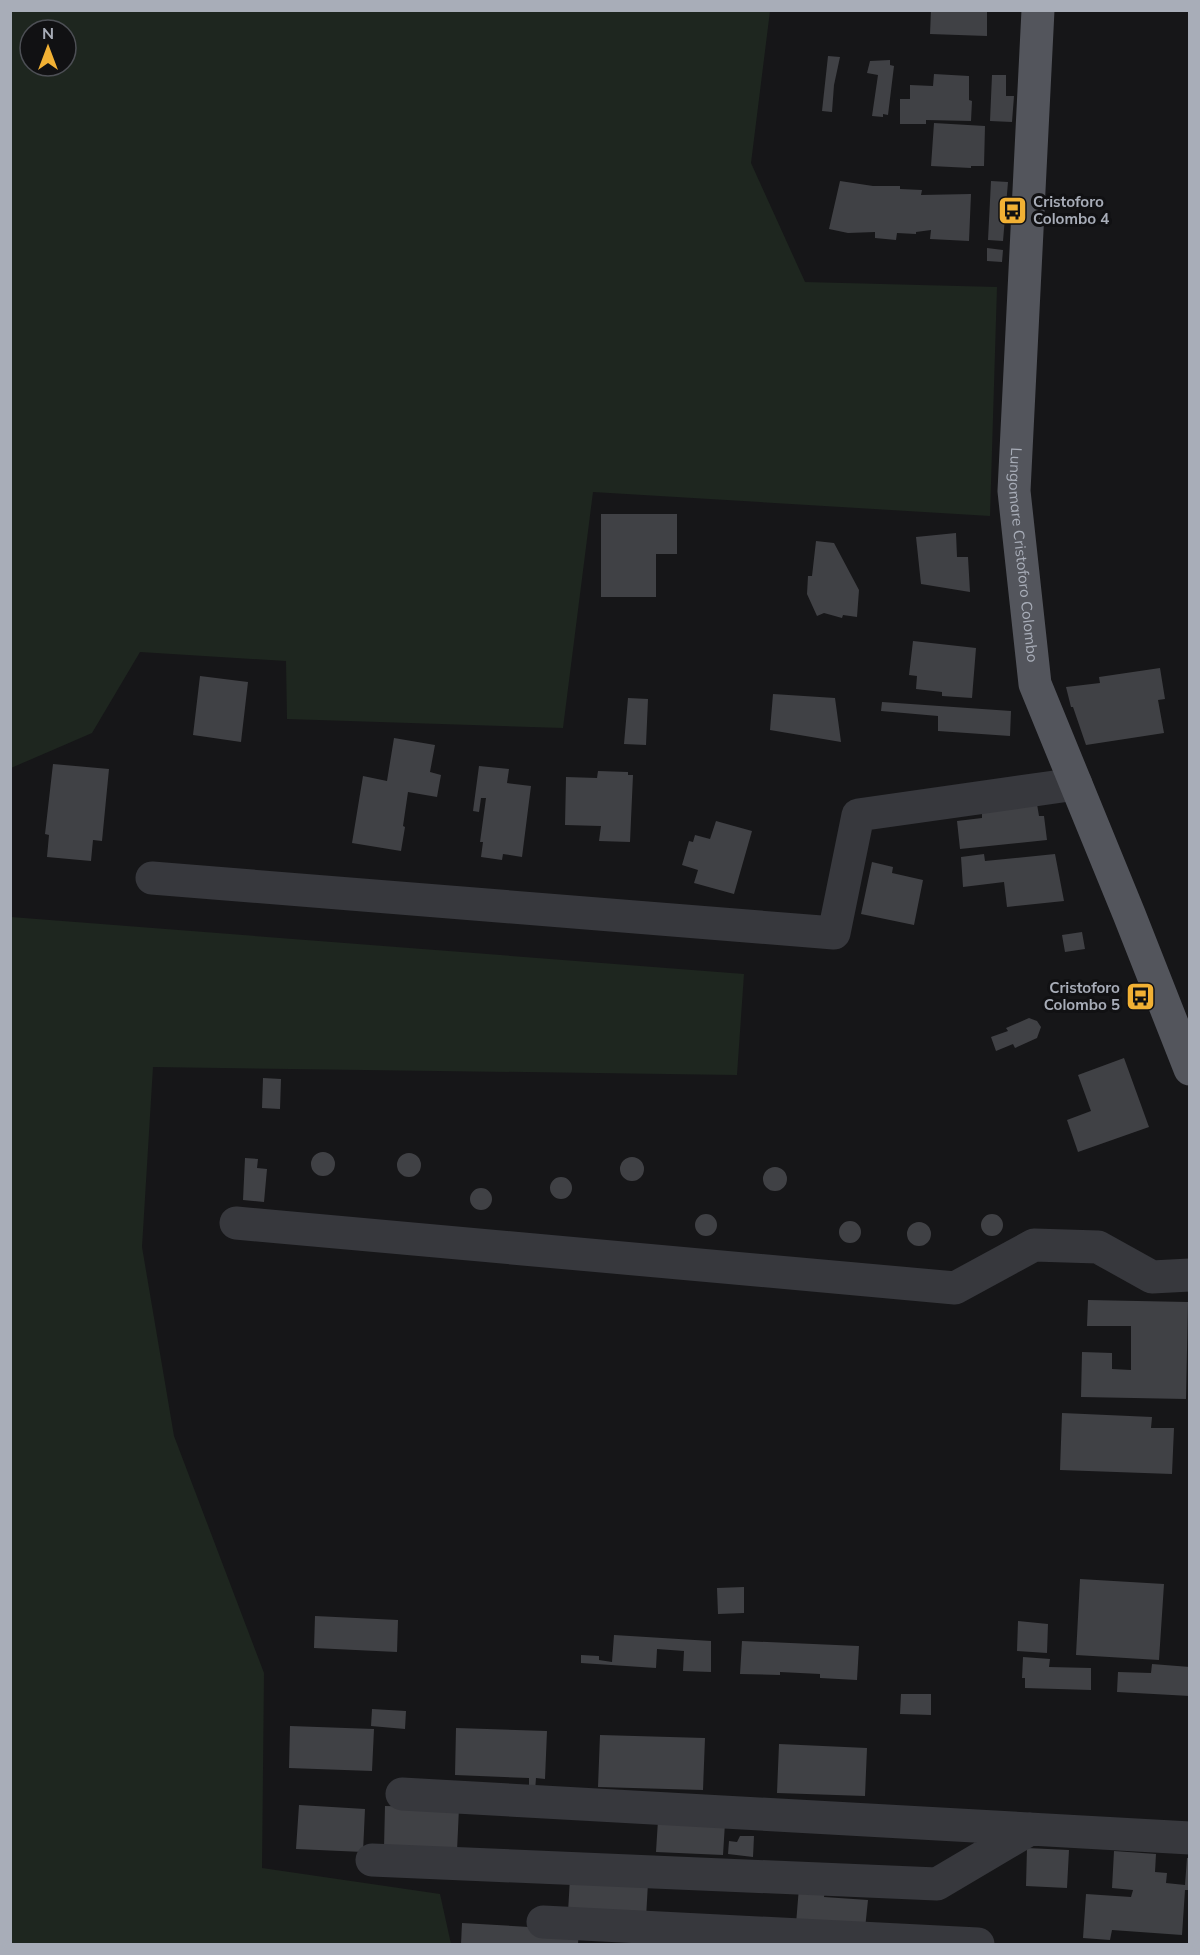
<svg xmlns="http://www.w3.org/2000/svg" width="1200" height="1955" font-family="Mulish,sans-serif">
<style>
.green{fill:#1e261f;fill-rule:evenodd}
.building{fill:#404145}
.lines{fill:none;stroke-linecap:round;stroke-linejoin:round}
.minor{stroke:#37383d;stroke-width:33}
.major{stroke:#53555c;stroke-width:33}
.labels{text-anchor:middle;stroke-width:6;stroke-linejoin:round;paint-order:stroke}
.poi-label{font-size:15px;font-weight:bold;fill:#a8adb8;stroke:#111113;text-anchor:start}
.street-label{font-size:15px;fill:#a8adb8;stroke:#111113}
</style>
<rect width="100%" height="100%" fill="#161618"/>
<path class="green" d="M11,10L770,11L751,163L805,282L997,287L990,516L593,492L563,728L287,719L286,661L140,652L92,733L11,768ZM30,30H66V66H30Z
M11,917L744,974L737,1075L153,1067L142,1247L174,1436L264,1673L262,1868L440,1894L451,1944H11Z"/>
<path class="building" d="M931,10H987V36L930,34Z
M828,56L840,57L834,85L832,112L822,111Z
M890,60V65L894,66L888,115L883,114V117L872,116L878,75L867,73L870,61Z
M934,74L969,76V100L972,101L971,121L926,120V124H900V99H910V85L933,86Z
M992,75H1006V96H1014L1012,122L990,121Z
M934,123L985,126L984,166H971V168L931,166Z
M840,181L873,186H900V189L922,190L921,195L971,194L969,241L930,239L931,230L916,232V234L897,233L896,240L875,238V232L848,233L829,229Z
M991,181L1008,182L1003,241L988,240Z
M987,248L1003,250L1002,262L987,261Z
M601,514H677V554H656V597H601Z
M956,533L957,557H968L970,592L921,584L916,537Z
M816,541L834,543L859,590L857,617L843,615L842,618L824,613L817,616L807,594L808,576H812Z
M913,641L976,648L972,698L942,696V692L916,689L917,676L909,675Z
M1160,668L1165,699L1158,700L1164,733L1086,745L1073,707H1071L1066,687L1100,683L1099,677Z
M200,676L248,682L241,742L193,735Z
M773,694L835,698L841,742L770,730Z
M628,698L648,699L646,745L624,744Z
M882,702L1011,711L1010,736L938,731V716L881,711Z
M394,738L435,745L430,772L441,775L437,797L408,792L403,826L405,827L401,851L352,843L363,776L387,781Z
M53,764L109,769L102,841L93,840L91,861L47,857L49,835L45,834Z
M479,766L509,769L507,783L531,786L522,857L503,854L502,860L481,857L483,842H480L486,798H481L479,812L473,811Z
M598,771L628,772V775H633L630,842L599,841L601,826L565,825L566,777L597,778Z
M1037,804L1039,816H1044L1047,840L960,849L957,821L982,818V810Z
M716,821L752,831L734,894L694,883L698,870L682,865L689,841L693,842L695,835L710,839Z
M984,854L985,861L1055,854L1064,901L1007,907L1004,882L963,887L961,857Z
M872,862L893,867L892,873L923,880L914,925L861,914Z
M1082,932L1085,949L1065,952L1062,935Z
M1029,1018L1037,1021L1041,1027L1037,1038L1015,1048L1013,1044L996,1051L991,1037L1008,1031L1006,1028Z
M1124,1058L1149,1127L1078,1152L1067,1120L1091,1111L1078,1075Z
M263,1078L281,1079L280,1109L262,1108Z
M311 1164a12 12 0 1 1 24 0a12 12 0 1 1-24 0Z
M397 1165a12 12 0 1 1 24 0a12 12 0 1 1-24 0Z
M620 1169a12 12 0 1 1 24 0a12 12 0 1 1-24 0Z
M245,1158L258,1159L257,1168L267,1169L264,1202L243,1200Z
M763 1179a12 12 0 1 1 24 0a12 12 0 1 1-24 0Z
M550 1188a11 11 0 1 1 22 0a11 11 0 1 1-22 0Z
M470 1199a11 11 0 1 1 22 0a11 11 0 1 1-22 0Z
M695 1225a11 11 0 1 1 22 0a11 11 0 1 1-22 0Z
M981 1225a11 11 0 1 1 22 0a11 11 0 1 1-22 0Z
M839 1232a11 11 0 1 1 22 0a11 11 0 1 1-22 0Z
M907 1234a12 12 0 1 1 24 0a12 12 0 1 1-24 0Z
M1088,1300L1188,1302L1186,1399L1081,1397L1082,1352L1112,1353V1369L1131,1370V1326H1087Z
M1062,1413L1152,1417L1151,1428H1174L1172,1474L1060,1470Z
M1080,1579L1164,1584L1159,1660L1076,1655Z
M744,1587V1613L718,1614L717,1588Z
M315,1616L398,1620L397,1652L314,1648Z
M1018,1621L1048,1624L1047,1653L1017,1651Z
M614,1635L711,1641V1672L683,1671L684,1651L657,1649L656,1668L581,1663V1655L599,1656V1660L612,1662Z
M742,1641L859,1646L857,1680L820,1678V1674L780,1672V1675L740,1674Z
M1023,1657L1050,1659L1049,1667L1091,1668V1690L1025,1688V1678H1022Z
M1152,1664L1190,1667V1696L1117,1692L1118,1672L1151,1673Z
M901,1694H931V1715L900,1714Z
M372,1709L406,1711L405,1729L371,1726Z
M290,1726L374,1729L372,1771L289,1768Z
M456,1728L547,1731L545,1779L536,1778L535,1791H529V1778L455,1775Z
M600,1735L705,1738L703,1790L598,1787Z
M779,1744L867,1748L865,1796L777,1793Z
M299,1805L365,1809L363,1852L296,1849Z
M385,1806L459,1808L457,1851L384,1848Z
M658,1820L725,1823L723,1855L656,1852Z
M740,1836H754L753,1857L728,1854L729,1841L737,1842Z
M1027,1848L1069,1850L1067,1888L1026,1886Z
M1114,1851L1156,1854L1155,1872L1167,1873L1166,1883L1185,1885L1187,1858H1190V1890H1185L1182,1935L1112,1930L1110,1940L1083,1938L1086,1894L1131,1897L1133,1890L1112,1888Z
M570,1878L648,1883L646,1918L568,1912Z
M799,1887L825,1889L824,1897L868,1900L865,1929L796,1924Z
M462,1923L579,1930L578,1944H461Z"/>
<g class="lines">
<path class="minor" d="M152,878L834,933L858,815L1076,784
M236,1223L955,1288L1034,1245L1098,1247L1152,1277L1190,1275
M402,1794L1190,1838
M372,1860L937,1884L1030,1829
M543,1922L978,1944"/>
<path class="major" id="s1" d="M1038,10L1014,491L1035,684L1129,914L1190,1069"/>
</g>
<defs>
<symbol id="bus-square" viewBox="-11 -11 22 22"><rect x="-9" y="-9" width="18" height="18" rx="4" fill="#f2b134" stroke="#111113"/><path d="M-5-6H5V4H4V6H2V4H-2V6H-4V4H-5ZM-3.5-4V0h7V-4ZM-3.5 1.2v1.5H-2V1.2ZM2 1.2v1.5H3.5V1.2Z" fill="#111"/></symbol>
</defs>
<g fill-rule="evenodd">
<use href="#bus-square" x="996" y="194" width="33" height="33"/>
<use href="#bus-square" x="1124" y="980" width="33" height="33"/>
</g>
<g class="labels">
<g class="poi-label">
<text x="1033" y="207">Cristoforo<tspan x="1033" dy="17">Colombo 4</tspan></text>
<text x="1120" y="993" text-anchor="end">Cristoforo<tspan x="1120" dy="17">Colombo 5</tspan></text>
</g>
<g class="street-label">
<text dy="5" stroke="none"><textPath href="#s1" startOffset="546">Lungomare Cristoforo Colombo</textPath></text>
</g>
</g>
<rect width="1200" height="1955" fill="none" stroke="#a8adb8" stroke-width="24"/>
<g transform="translate(48 48)"><circle r="28" fill="#111113" stroke="#4d4f55" stroke-width="1.5"/>
<path d="M0-4.5L10 22L0 15L-10 22Z" fill="#f2b134"/>
<text y="-9" font-size="16" font-weight="bold" text-anchor="middle" fill="#a8adb8">N</text>
</g>
</svg>
